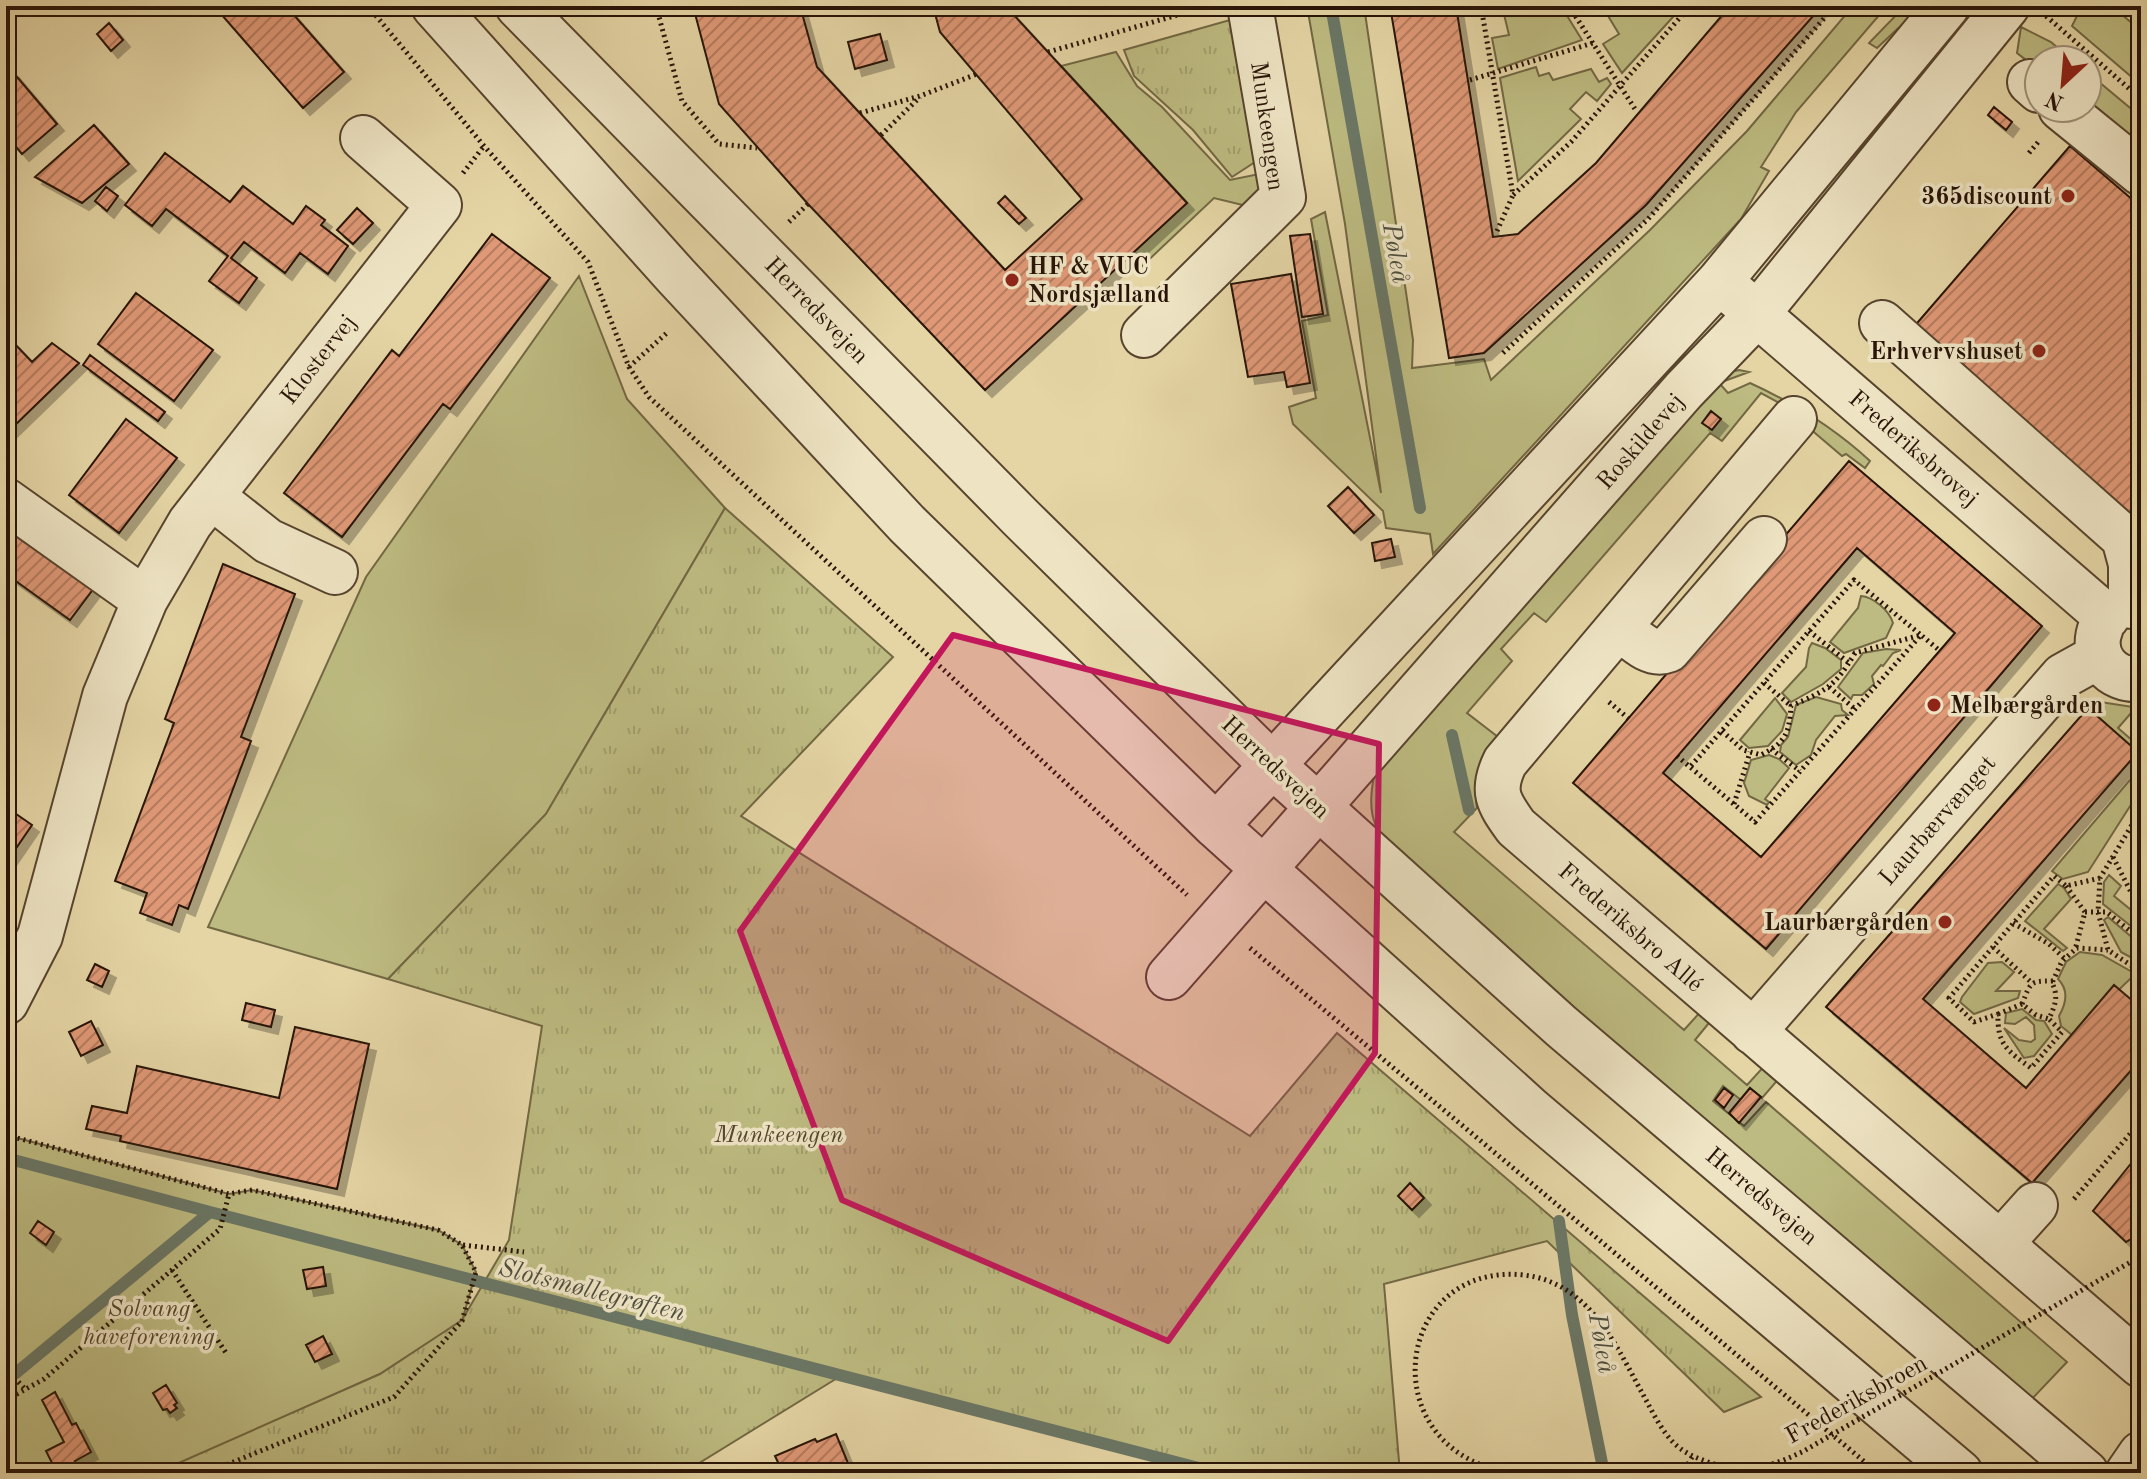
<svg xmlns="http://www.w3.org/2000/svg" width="2147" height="1479" font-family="'Old Standard TT',serif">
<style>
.green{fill:#bdbb81;stroke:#726844;stroke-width:2}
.park{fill:url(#park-tufts);stroke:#726844;stroke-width:2}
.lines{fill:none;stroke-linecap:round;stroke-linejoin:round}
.stream{stroke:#6a7766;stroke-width:12}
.building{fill:url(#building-hatch);stroke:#281407;stroke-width:2;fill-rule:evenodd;filter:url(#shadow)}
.minor-casing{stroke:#57442e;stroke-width:48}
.path{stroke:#281407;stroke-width:5;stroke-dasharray:2 4;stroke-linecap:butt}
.minor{stroke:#eee4c4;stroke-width:44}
.path-bridge{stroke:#281407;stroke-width:5;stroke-dasharray:2 4;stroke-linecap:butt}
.marked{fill:#c2185b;fill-opacity:0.2;stroke:#c2185b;stroke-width:6;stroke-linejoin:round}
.poi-dot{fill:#8f2418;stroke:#eee4c4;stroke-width:3}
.labels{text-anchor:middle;stroke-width:7;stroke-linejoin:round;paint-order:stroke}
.street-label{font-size:24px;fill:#281407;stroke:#eee4c4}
.poi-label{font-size:24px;font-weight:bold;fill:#281407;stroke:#eee4c4;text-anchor:end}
.park-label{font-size:24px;font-style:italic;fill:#55462c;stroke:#eee4c4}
.water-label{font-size:26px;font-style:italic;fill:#4e4e3f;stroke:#eee4c4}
</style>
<defs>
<pattern id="park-tufts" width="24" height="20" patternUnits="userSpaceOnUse" patternTransform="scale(2)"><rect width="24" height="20" fill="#bdbb81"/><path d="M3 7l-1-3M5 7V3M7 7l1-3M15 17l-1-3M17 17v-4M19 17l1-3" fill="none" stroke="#a2a06e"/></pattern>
<pattern id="building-hatch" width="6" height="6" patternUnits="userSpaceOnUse" patternTransform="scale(2)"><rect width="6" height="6" fill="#e09977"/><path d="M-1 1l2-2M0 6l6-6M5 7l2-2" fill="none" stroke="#b67c60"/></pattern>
<filter id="shadow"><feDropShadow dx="7" dy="7" stdDeviation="0" flood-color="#0004"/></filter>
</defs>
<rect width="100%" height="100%" fill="#e5d5a5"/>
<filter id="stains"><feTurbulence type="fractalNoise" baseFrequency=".0025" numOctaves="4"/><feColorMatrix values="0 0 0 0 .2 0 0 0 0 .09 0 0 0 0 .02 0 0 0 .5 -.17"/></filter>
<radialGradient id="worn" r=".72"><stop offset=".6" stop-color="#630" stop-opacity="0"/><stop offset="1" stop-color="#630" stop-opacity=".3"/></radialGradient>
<path class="green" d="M1307,6H1364L1413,340L1412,368L1484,359L1491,380L1650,230L1747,131L1853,6H1887L1796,112L1761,167L1769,171L1741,219L1433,554L1430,534L1386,528L1383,511L1293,424L1289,407L1316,398L1302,321L1328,315L1311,219L1325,212L1381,493L1345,224Z
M1502,6H1561L1582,40L1498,69L1492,38L1509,35Z
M1602,6H1683L1622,73L1603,44L1619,34Z
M1905,6H1922L1877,48L1869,43Z
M2060,6H2112L2141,31V85L2072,26L2077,16Z
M2021,27L2051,42L2072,60H2039V70L2017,53Z
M1116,52L1137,86L1162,107L1230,180L1264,173L1255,208L1214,198L1139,269L1128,257L1187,203L1061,66Z
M1536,67L1539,76L1549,73L1553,80L1591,69L1599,82L1607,78L1611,84L1597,101L1586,92L1570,109L1581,119L1518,181L1500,78Z
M2087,72L2141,117V150L2087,108Z
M579,276L627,399L725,508L546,814L388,979L208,927L366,577Z
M1739,370L1749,372L1719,383L1728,393L1750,383C1794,403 1834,428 1870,461L1865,468L1846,454L1842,456L1781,404L1761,393L1722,441L1710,433L1546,622L1534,613L1501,649L1512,661L1467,713L1498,737C1482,761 1472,779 1477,808L1454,832L1684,1030L1703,1009L1713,1018L1695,1040L1747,1085L1767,1063L1782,1075L1762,1098L1750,1088L1741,1100L1723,1086L1713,1101L1744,1126L1766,1102L2067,1362L2029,1402L1396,859C1369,822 1367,810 1376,765L1714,376Z
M1861,596C1873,597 1889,610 1893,623L1886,638L1844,653L1830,642L1858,608Z
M1812,643L1825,648L1841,660V669L1823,684L1791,702L1782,693L1806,667L1809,648Z
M1886,649L1901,650L1893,653L1883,666L1881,665L1872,676L1874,684L1862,695H1853L1851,699L1838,687L1863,653Z
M1816,697L1841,704L1842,710L1848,715L1835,716L1816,740L1811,755L1796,765L1780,752L1781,745L1788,737L1796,705Z
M1775,698L1787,714L1782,731L1768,746L1749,748L1740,740Z
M2094,701L2133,707L2132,712L2118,728L2141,748V755L2088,708Z
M1769,755L1779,759L1789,768L1765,799L1769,802L1767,805L1749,796L1744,783L1751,760Z
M2141,767V789L2088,872L2063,879L2052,871Z
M2109,875L2121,886L2114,896L2141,918V934L2103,904L2104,882Z
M2058,884L2064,888L2071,899L2044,929L2067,948L2063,951L2025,921Z
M2108,917L2141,945V963L2121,952L2104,920Z
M2080,952L2102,955L2141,977V985L2132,977L2072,1035L2061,1026L2059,1016C2066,1004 2069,990 2058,979L2066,962Z
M2002,962L2014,972L1996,991H2020L2018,998L1974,1014L1960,1002L1962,997L1988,963Z
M2022,1009L2036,1020L2044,1021L2052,1034L2034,1056L2024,1058L2004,1028L2019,1040L2031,1042L2035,1039L2034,1025L2026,1017L2015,1024L2005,1023L2006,1013Z
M6,1135L229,1194L252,1190L438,1230L462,1245L476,1272L462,1321L380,1374L160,1473H6Z"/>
<path class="park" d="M1230,20L1255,162L1232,177L1193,130L1134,76L1124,50Z
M725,508L893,657L741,816L1250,1136L1337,1033L1761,1397L1724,1412L1547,1241L1384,1284L1400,1473H1218L839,1377L683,1473H156L380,1374L462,1320L509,1240L542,1026L388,979L546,814Z"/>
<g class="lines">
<path class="stream" d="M1331,6L1420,508
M1452,735L1469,810
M6,1158L210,1212
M1559,1221L1572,1315L1604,1473
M6,1375L16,1373L210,1212L1218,1473"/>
</g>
<path class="building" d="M214,6H286L344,72L303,108Z
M693,6H800L817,67L1005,270L1082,199L940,32L933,6H1009L1011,12L1187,203L985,390L808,204L719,104Z
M1390,6H1456L1493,237L1518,234L1596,163L1730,6H1822L1646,205L1484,353L1449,358Z
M109,23L123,40L111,51L97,34Z
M880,34L887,60L855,69L848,42Z
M12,71L57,124L22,154L6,135V76Z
M1994,107L2012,122L2006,130L1988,115Z
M94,125L129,164L82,203L35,177Z
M2070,146L2141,207V527L1912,329Z
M165,153L230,202L243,186L293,224L306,206L325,220L321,225L348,246L328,274L300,253L285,273L244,242L231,258L257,278L239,303L209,281L228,256L166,209L152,226L125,205Z
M106,187L118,196L107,211L95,201Z
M1005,196L1026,218L1019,224L998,203Z
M357,208L373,223L353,244L337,230Z
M492,234L550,278L450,409L443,404L342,537L284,493L392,350L399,356Z
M1310,234L1323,314L1302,317L1290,236Z
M1291,274L1310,383L1287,387L1284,372L1248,377L1231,284Z
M136,293L213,350L174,401L98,344Z
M13,342L32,362L52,343L79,363L9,431L6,429V388L13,381L6,373V349Z
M90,355L165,412L158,421L83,365Z
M1711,411L1721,419L1712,430L1702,423Z
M126,419L177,458L119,533L69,495Z
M1849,461L2042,626L1766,949L1573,783ZM1857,548L1955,633L1761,857L1663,773Z
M1348,487L1374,515L1354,533L1328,506Z
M6,526L94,588L70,620L6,574Z
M1391,539L1395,557L1375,561L1372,543Z
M223,564L295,594L241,737L251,741L188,909L179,905L172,925L140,913L147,893L115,881L174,723L165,719Z
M2088,708L2138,752L1923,999L2026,1088L2114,985L2141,1008V1059L2032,1183L1826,1007Z
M6,807L32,825L6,863Z
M95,964L109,971L102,987L87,980Z
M246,1003L275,1010L271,1027L242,1020Z
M91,1021L103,1045L81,1056L69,1032Z
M295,1027L369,1044L337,1189L120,1141L121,1136L86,1129L92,1106L127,1113L137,1066L279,1098Z
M1724,1088L1733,1095L1724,1108L1715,1100Z
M1750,1088L1761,1097L1739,1123L1729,1113Z
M2141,1151V1233L2126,1242L2093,1211Z
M1410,1183L1424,1198L1412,1210L1398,1196Z
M38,1221L54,1232L46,1245L30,1233Z
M323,1267L326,1286L307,1289L303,1270Z
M323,1336L332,1354L315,1362L306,1345Z
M166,1385L177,1403L174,1405L177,1408L170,1413L167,1409L163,1410L153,1393Z
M55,1392L72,1425L76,1423L91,1452L75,1461L82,1473H57L46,1451L64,1442L42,1400Z
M836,1434L852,1473H783L775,1456L815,1439L817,1442Z"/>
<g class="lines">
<defs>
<path id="minor" d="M434,6L676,276L907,524L1216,826L1531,1110L1960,1473
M518,6L1020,517L1271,764L1561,1026L2086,1473
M2030,82L2039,90
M2061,108L2141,173
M1734,294L2107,617
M1882,323L2124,538L2131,564V606
M1144,335L1283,197L1250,6
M1794,419L1505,762C1491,791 1498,802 1516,827L2141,1365
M211,496L268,541L335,572
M6,501L145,600
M2101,627C2089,656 2111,682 2141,679
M1620,628C1634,639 1650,657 1668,650L1764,539
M1216,826L1719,282L1947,6
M1169,977L1684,390L1757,314L2007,6
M6,1002L40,936L105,696L145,600L190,523L439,205L363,138
M1753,1032L2063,676L2099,656
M2000,1244L2035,1205
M2128,1473L2141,1454"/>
</defs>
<use href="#minor" class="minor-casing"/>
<path class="path" d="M368,6L484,146L588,262L629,367L649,397L1187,895
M656,6L682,101L719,144L757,148
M1481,6L1513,195L1571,142L1690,6
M1569,6L1635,109
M1706,6L1716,15
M2046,16L2141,99
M1048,52L1209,6
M1470,80L1593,43
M860,113L920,96L977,74
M881,135L920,97
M2029,153L2039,141
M463,173L484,146
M789,222L808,204
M1497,231L1513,195
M1503,353L1648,219L1835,6
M629,367L669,331
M1809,631L1849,663
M1764,683L1791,706
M1829,687L1855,709
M1609,702L1629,719
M1722,731L1743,750L1761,755C1786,742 1789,734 1791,706C1825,691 1835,687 1855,653L1921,635L1940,651
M1771,749L1800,771
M1677,756L1755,822L1921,635L1854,580L1690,767
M1734,804L1750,752
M2141,810L2100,878L2098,912L2108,950L2141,972
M2113,857L2135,900L2141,903
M2100,878L2066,886L2054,876L1949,998L1974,1022L1998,1014C1997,1045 2008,1051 2031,1068L2062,1032L2049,1019C2055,1005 2059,997 2052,983L2062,961L2077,948L2108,950
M2066,886L2085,912L2075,950
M2085,912H2107L2141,940
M2013,923L2049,944L2064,958
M1993,947L2032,983
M1250,948L1878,1473
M2022,1004C2031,982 2029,981 2053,981
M1998,1014L2022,1004L2036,1015L2049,1019
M6,1135L229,1194L252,1190L438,1230L462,1245L476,1272L462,1321L394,1397L206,1473
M2074,1199L2141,1121
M463,1245L524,1252
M6,1257L17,1243
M172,1270L226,1353
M6,1369L26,1390
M6,1400L44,1379L220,1229L229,1194
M1692,1457L1688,1464L1692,1473
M1522,1473L1600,1467L1618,1473"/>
<use href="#minor" class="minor"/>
<path class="path-bridge" d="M1514,1473C1370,1454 1392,1261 1524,1275C1591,1283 1617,1348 1646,1400C1654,1415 1663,1433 1676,1445C1686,1454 1697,1458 1708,1462C1727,1469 1749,1470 1768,1465C1780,1462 1791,1457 1802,1452L2141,1256"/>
</g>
<path class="marked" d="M953,635L1379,744L1375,1053L1168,1341L842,1200L740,931Z"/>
<g class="poi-dot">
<circle cx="2068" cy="196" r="8"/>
<circle cx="1012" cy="280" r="8"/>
<circle cx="2039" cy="351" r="8"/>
<circle cx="1934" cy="705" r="8"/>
<circle cx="1945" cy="922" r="8"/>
</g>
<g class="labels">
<g class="street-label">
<text transform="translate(1268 126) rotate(82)" y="8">Munkeengen</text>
<text transform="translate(817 310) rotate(46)" y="8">Herredsvejen</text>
<text transform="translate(318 359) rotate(-52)" y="8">Klostervej</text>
<text transform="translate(1640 441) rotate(-49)" y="8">Roskildevej</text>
<text transform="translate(1914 448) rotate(41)" y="8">Frederiksbrovej</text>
<text transform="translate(1276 767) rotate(43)" y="8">Herredsvejen</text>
<text transform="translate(1937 820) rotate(-49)" y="8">Laurbærvænget</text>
<text transform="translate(1631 927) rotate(41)" y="8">Frederiksbro Allé</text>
<text transform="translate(1762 1196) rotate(40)" y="8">Herredsvejen</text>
<text transform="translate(1856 1399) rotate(-29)" y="8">Frederiksbroen</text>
</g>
<g class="poi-label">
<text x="2052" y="204">365discount</text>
<text x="1028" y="274" text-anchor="start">HF &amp; VUC<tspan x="1028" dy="28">Nordsjælland</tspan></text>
<text x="2023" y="359">Erhvervshuset</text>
<text x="1950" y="713" text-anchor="start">Melbærgården</text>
<text x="1929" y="930">Laurbærgården</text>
</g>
<g class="park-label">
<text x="779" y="1142">Munkeengen</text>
<text x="149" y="1316">Solvang<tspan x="149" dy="28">haveforening</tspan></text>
</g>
<g class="water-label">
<text transform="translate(1397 253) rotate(80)" y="9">Pøleå</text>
<text transform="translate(592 1289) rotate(14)" y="9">Slotsmøllegrøften</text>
<text transform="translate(1603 1343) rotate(80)" y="9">Pøleå</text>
</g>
</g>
<rect width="2147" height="1479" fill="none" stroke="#e5d5a5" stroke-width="32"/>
<rect x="8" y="8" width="2131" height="1463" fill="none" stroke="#281407" stroke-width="4"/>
<rect x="16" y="16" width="2115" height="1447" fill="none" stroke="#281407" stroke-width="2"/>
<g transform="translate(2063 84) rotate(206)"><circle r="38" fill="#eee4c4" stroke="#9f9178" stroke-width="2"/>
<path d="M0-6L14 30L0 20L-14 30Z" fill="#8f2418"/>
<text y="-12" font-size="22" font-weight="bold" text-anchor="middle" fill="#281407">N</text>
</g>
<rect width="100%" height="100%" filter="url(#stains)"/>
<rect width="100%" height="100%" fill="url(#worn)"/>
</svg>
